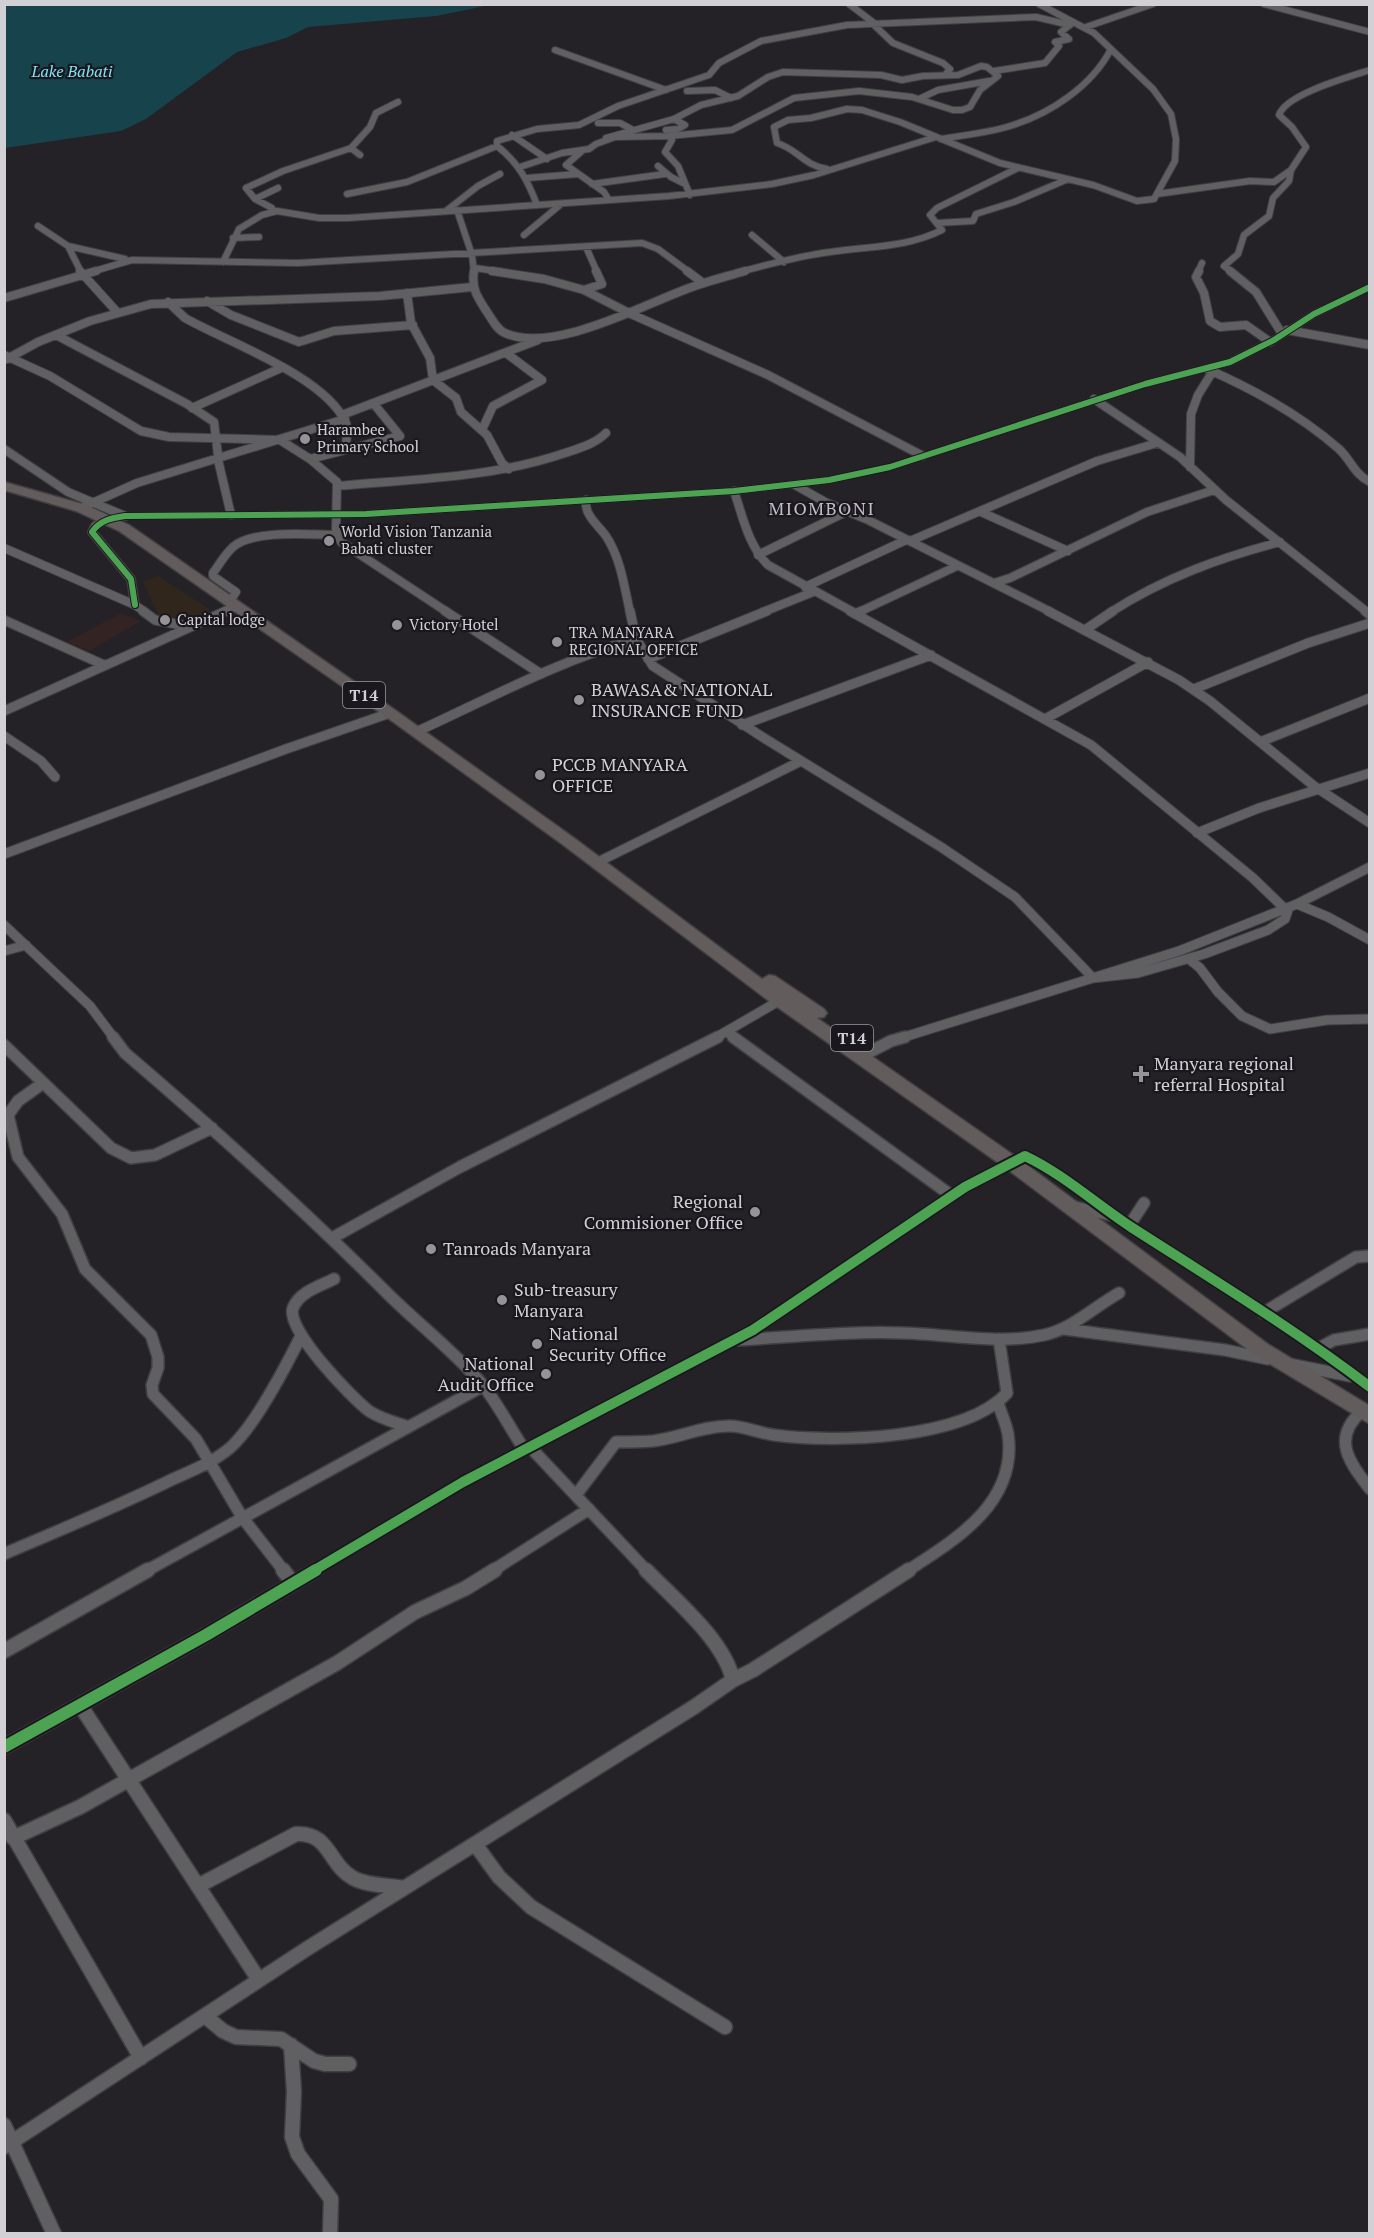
<svg xmlns="http://www.w3.org/2000/svg" width="1374" height="2238" font-family="'PT Serif',serif">
<style>
.commercial{fill:#31261b}
.industrial{fill:#342323}
.water{fill:#17434c}
.lines{fill:none;stroke-linecap:round;stroke-linejoin:round}
.minor-far4-casing{stroke:#403f42;stroke-width:8}
.minor-far3-casing{stroke:#403f42;stroke-width:10}
.minor-far2-casing{stroke:#403f42;stroke-width:11}
.minor-far1-casing{stroke:#403f42;stroke-width:14}
.minor-casing{stroke:#403f42;stroke-width:17}
.tertiary-casing{stroke:#403f42;stroke-width:2}
.trunk-casing{stroke:#403f42;stroke-width:3}
.minor-far4{stroke:#605f62;stroke-width:6}
.minor-far3{stroke:#605f62;stroke-width:8}
.minor-far2{stroke:#605f62;stroke-width:9}
.minor-far1{stroke:#605f62;stroke-width:11}
.minor{stroke:#605f62;stroke-width:14}
.tertiary{fill:#605f62;fill-rule:evenodd}
.trunk{fill:#625c5c;fill-rule:evenodd}
.cycleway-far2-casing{stroke:#1a171e;stroke-width:8}
.cycleway-far1-casing{stroke:#1a171e;stroke-width:14}
.cycleway-casing{stroke:#1a171e;stroke-width:16}
.cycleway-far2{stroke:#4ca352;stroke-width:6}
.cycleway-far1{stroke:#4ca352;stroke-width:10}
.cycleway{stroke:#4ca352;stroke-width:12}
.poi-dot{fill:#959398;stroke:#1a171e;stroke-width:2}
.labels{text-anchor:middle;stroke-width:4.5;stroke-linejoin:round;paint-order:stroke}
.far-poi-label{font-size:15px;fill:#d2d0d5;stroke:#1a171e;text-anchor:start}
.far-water-label{font-size:16px;font-style:italic;fill:#81e1f6;stroke:#1a171e}
.shield{fill:#1a171e;stroke:#9b989e;stroke-width:1.5}
.shield-label{font-size:16px;font-weight:bold;fill:#d2d0d5}
.far-quarter-label{font-size:18px;letter-spacing:1.5px;fill:#c1bcc6;stroke:#1a171e}
.poi-label{font-size:18px;fill:#d2d0d5;stroke:#1a171e;text-anchor:start}
</style>
<rect width="100%" height="100%" fill="#242226"/>
<path class="commercial" d="M158,576L209,609L208,614L190,622L158,615L143,582Z"/>
<path class="industrial" d="M121,613L141,621L89,651L67,642Z"/>
<path class="water" d="M4,5L5,4L490,5L436,16L308,27L286,38L237,52L146,119L121,131L5,148Z"/>
<g class="lines">
<defs>
<path id="minor-far4" d="M849,4L874,23
M1264,4L1370,32
M872,23L893,43L943,63L950,69L945,75
M1086,27L1153,4
M555,50L666,90
M994,71L1045,63L1059,46L1055,42L1069,39L1061,32L1070,25
M687,91L715,90L731,98
M919,99L938,90L989,81
M598,123H620L633,130
M666,130L678,129L685,125L674,119
M512,135L547,159
M606,138L674,119L701,105L738,96L768,77L783,72L881,75L902,80L923,76L958,75L981,66L987,67L998,76L980,90L970,107L962,110H953L912,97L859,91L794,98L732,130L669,136
M941,139C964,135 988,133 1010,126C1050,114 1092,86 1111,49
M582,151L566,165L604,192L609,200
M360,155L351,148L370,127L376,113L398,102
M658,166L671,177L685,184
M520,167L562,153L589,149L596,144L615,137L669,136L672,140L665,152L678,166L690,195
M827,169C805,166 797,149 777,143L774,127L788,120L811,118L847,109L862,110L900,122L1000,163L1093,185L1137,201L1154,199L1175,161L1176,139L1171,114L1153,89L1094,33L1039,4
M527,178L578,174
M592,184L665,174
M347,194L407,182L497,146
M1157,194L1250,181L1274,182L1291,170
M255,199L278,188
M537,205C528,181 518,162 497,146V141L537,129L579,125L618,106L709,75L719,63L761,41L847,25L1036,17L1070,25
M457,210L472,255L474,272
M446,211L478,186L500,174
M273,212L272,208L255,199L246,188L283,171L351,148
M937,223L973,221L976,214L1014,202L1068,179
M38,226L68,246L125,259
M524,235L560,205
M752,235L784,262
M233,238L259,237
M68,246L81,272
M586,247L597,272
M223,262L239,229L262,215L277,211L319,218H348L669,196L772,184L814,175L936,137
M475,268L502,272
M91,272L132,260L298,263L642,243L658,249L689,272
M740,272C769,264 799,256 830,252C869,246 906,248 942,230L930,215L937,208L1018,168
M1198,272L1202,263
M1232,272L1224,266L1238,254L1244,235L1269,216L1273,198L1289,181L1291,170L1306,147L1292,127L1279,115C1286,94 1349,77 1370,70"/>
<path id="minor-far3" d="M80,271L117,312
M474,271C471,289 478,298 487,312C492,319 497,330 505,333C551,354 639,307 684,290C704,282 725,277 745,271
M492,271L544,279L584,290L631,314L768,375L923,456
M687,271L703,283
M1199,271L1196,277L1204,293L1210,321L1220,327L1246,325L1270,342
M1230,271L1256,292L1282,334
M584,290L602,284L596,271
M407,293L411,323L430,358L433,380L456,398L461,412L487,435L502,463L509,469
M4,298L96,271
M207,301L231,315L299,342L334,331L413,325
M168,302L185,318C229,343 325,376 346,423C349,430 346,442 345,450
M1287,330L1370,345
M56,335L187,404L214,422L219,464L231,515
M4,355L50,376L141,431L169,437L280,440L310,459L337,482L336,529L341,542L447,612
M7,359L38,342L90,321L151,304L380,296L472,287
M1207,369C1253,389 1300,415 1339,449C1351,460 1354,474 1370,482
M1094,399L1180,457L1226,500L1367,612
M192,408L281,368
M342,415L538,340
M482,430L493,406L542,380L506,353
M4,449L68,492L125,516
M310,459L400,436L374,404
M1190,467L1191,414L1198,395L1213,371
M795,485L827,503L866,519L1051,612
M338,486C414,479 492,478 565,453C580,448 595,444 606,433
M734,491C743,517 748,545 768,565L853,612
M586,500C584,515 598,525 606,536C621,559 624,586 630,612
M81,508L137,483L345,419
M981,512L1068,551
M107,519L95,526L92,532L131,579L135,605
M910,541L1097,461L1157,443
M4,548L135,605L145,612
M758,555L848,511
M994,583L1010,578L1147,512L1214,490
M805,587L906,540
M230,601L236,592L213,576V573C219,565 225,554 233,547C253,529 312,535 338,535
M223,612L237,606
M763,612L813,592
M859,612L957,566
M1111,612C1164,578 1219,558 1280,542"/>
<path id="minor-far2" d="M143,611L155,620L187,626
M445,611L541,674
M630,611L636,639L653,666L764,738L941,847L1015,897L1093,978L1138,973L1204,954L1268,930L1285,919L1289,907
M850,611L1091,745L1253,878L1284,908
M1048,611L1179,680L1210,701L1314,786L1370,823
M1365,611L1370,615
M855,614L862,611
M4,620L104,665
M1085,630L1113,611
M648,659L767,611
M1194,689L1308,643L1370,623
M4,711L226,611
M1045,719L1148,662
M742,725L931,655
M416,732C488,699 560,660 636,639
M4,736L41,761L55,777
M1260,742L1370,698
M1197,833L1259,808L1370,773
M4,854L286,749L390,713
M596,863L801,761
M1297,904L1328,917L1370,940
M4,925L90,1006L114,1038
M4,951L26,945
M1189,959L1200,968L1218,992L1242,1016L1270,1029L1327,1020L1370,1019
M727,1032L735,1038
M715,1038L784,998
M901,1038L1179,951L1297,904L1370,867"/>
<path id="minor-far1" d="M113,1037L125,1053C215,1130 303,1209 387,1293C418,1324 453,1350 482,1384C498,1404 510,1428 524,1449
M733,1037L952,1196
M4,1045L111,1148L131,1158L155,1155L212,1128
M860,1057L891,1041L905,1037
M43,1083L18,1101L8,1115L18,1157L62,1214L85,1269L151,1335L158,1357V1368L152,1385L153,1394L196,1439L242,1517L284,1571
M1075,1207L1110,1215
M1129,1226L1144,1203
M332,1238L460,1167L718,1037
M334,1279C320,1286 299,1292 293,1308C285,1329 352,1398 369,1411C381,1419 395,1422 408,1427
M1263,1313L1356,1257L1370,1256
M1064,1329L1225,1350L1268,1359
M738,1340C793,1337 848,1331 902,1333C949,1334 997,1345 1044,1335C1072,1329 1094,1307 1119,1293
M1319,1348L1334,1340L1370,1334
M1289,1364L1350,1376
M1361,1412C1331,1439 1350,1463 1370,1489
M530,1447L647,1571
M576,1495L616,1442C628,1442 641,1442 653,1441C679,1438 702,1426 729,1426C745,1426 758,1433 774,1435C834,1443 964,1440 1007,1393L999,1339
M4,1554C60,1530 116,1507 171,1480C191,1471 214,1462 231,1447C256,1424 285,1368 301,1336
M146,1571L483,1386
M313,1571L463,1482L753,1330L965,1187L1025,1156C1063,1174 1096,1204 1131,1227C1212,1279 1294,1329 1370,1387
M492,1571L589,1509
M907,1571C955,1540 1018,1503 1008,1434C1006,1423 1001,1413 998,1403"/>
<path id="minor" d="M283,1570L293,1583
M4,1651L148,1570
M733,1680L753,1670L909,1570
M80,1705L259,1980
M4,1747L206,1635L316,1570
M4,1820L141,2058
M13,1838L80,1807L337,1663L415,1612L466,1588L495,1570
M475,1844L499,1877L531,1907L725,2027
M198,1886L296,1834C330,1832 328,1864 353,1878C368,1886 388,1885 404,1888
M205,2016L223,2031L236,2037L281,2039L314,2061L325,2064H349
M291,2045L294,2092L292,2137L298,2154L331,2199L330,2234
M4,2125L54,2234
M4,2147L308,1948L694,1707L733,1680C724,1640 674,1599 646,1570"/>
<path id="tertiary" d="M1370,285V290L1317,316L1277,342L1233,364L1148,386L893,469L829,483L734,494L366,517L125,519L107,522L102,519L125,513L366,511L734,488L829,477L888,465L1142,382L1227,360L1271,338L1311,312Z"/>
<path id="trunk" d="M4,482L86,505L129,525L395,710L574,838L762,979L769,975L775,976L824,1009L827,1013L824,1017L817,1018L1019,1159L1269,1345L1370,1406V1424L1255,1355L1007,1169L773,1004L562,844L385,716L119,531L76,511L4,490Z"/>
</defs>
<use href="#minor-far4" class="minor-far4-casing"/>
<use href="#minor-far3" class="minor-far3-casing"/>
<use href="#minor-far2" class="minor-far2-casing"/>
<use href="#minor-far1" class="minor-far1-casing"/>
<use href="#minor" class="minor-casing"/>
<use href="#tertiary" class="tertiary-casing"/>
<use href="#trunk" class="trunk-casing"/>
<use href="#minor-far4" class="minor-far4"/>
<use href="#minor-far3" class="minor-far3"/>
<use href="#minor-far2" class="minor-far2"/>
<use href="#minor-far1" class="minor-far1"/>
<use href="#minor" class="minor"/>
<use href="#tertiary" class="tertiary"/>
<use href="#trunk" class="trunk"/>
<defs>
<path id="cycleway-far2" d="M135,605L131,579L92,532C100,520 112,518 125,516L366,514L734,491L829,480L890,467L1145,384L1230,362L1274,340L1314,314L1370,287"/>
<path id="cycleway-far1" d="M313,1571L463,1482L753,1330L965,1187L1025,1156C1063,1174 1096,1204 1131,1227C1212,1279 1294,1329 1370,1387"/>
<path id="cycleway" d="M4,1747L206,1635L316,1570"/>
</defs>
<use href="#cycleway-far2" class="cycleway-far2-casing"/>
<use href="#cycleway-far1" class="cycleway-far1-casing"/>
<use href="#cycleway" class="cycleway-casing"/>
<use href="#cycleway-far2" class="cycleway-far2"/>
<use href="#cycleway-far1" class="cycleway-far1"/>
<use href="#cycleway" class="cycleway"/>
</g>
<g class="poi-dot">
<circle cx="305" cy="439" r="6"/>
<circle cx="329" cy="541" r="6"/>
<circle cx="165" cy="620" r="6"/>
<circle cx="397" cy="625" r="6"/>
<circle cx="557" cy="642" r="6"/>
<circle cx="579" cy="700" r="6"/>
<circle cx="540" cy="775" r="6"/>
<path d="M1138 1065h6v6h6v6h-6v6h-6v-6h-6v-6h6z"/>
<circle cx="755" cy="1212" r="6"/>
<circle cx="431" cy="1249" r="6"/>
<circle cx="502" cy="1300" r="6"/>
<circle cx="537" cy="1344" r="6"/>
<circle cx="546" cy="1374" r="6"/>
</g>
<g class="labels">
<g class="far-poi-label">
<text x="317" y="435">Harambee<tspan x="317" dy="17">Primary School</tspan></text>
<text x="341" y="537">World Vision Tanzania<tspan x="341" dy="17">Babati cluster</tspan></text>
<text x="177" y="625">Capital lodge</text>
<text x="409" y="630">Victory Hotel</text>
<text x="569" y="638">TRA MANYARA<tspan x="569" dy="17">REGIONAL OFFICE</tspan></text>
</g>
<g class="far-water-label">
<text x="72" y="77">Lake Babati</text>
</g>
<g class="shield">
<rect x="343" y="682" width="42" height="26" rx="4.5"/>
<rect x="831" y="1025" width="42" height="26" rx="4.5"/>
</g>
<g class="shield-label">
<text x="364" y="701">T14</text>
<text x="852" y="1044">T14</text>
</g>
<g class="far-quarter-label">
<text x="822" y="515">MIOMBONI</text>
</g>
<g class="poi-label">
<text x="591" y="696">BAWASA&amp; NATIONAL<tspan x="591" dy="21">INSURANCE FUND</tspan></text>
<text x="552" y="771">PCCB MANYARA<tspan x="552" dy="21">OFFICE</tspan></text>
<text x="1154" y="1070">Manyara regional<tspan x="1154" dy="21">referral Hospital</tspan></text>
<text x="743" y="1208" text-anchor="end">Regional<tspan x="743" dy="21">Commisioner Office</tspan></text>
<text x="443" y="1255">Tanroads Manyara</text>
<text x="514" y="1296">Sub-treasury<tspan x="514" dy="21">Manyara</tspan></text>
<text x="549" y="1340">National<tspan x="549" dy="21">Security Office</tspan></text>
<text x="534" y="1370" text-anchor="end">National<tspan x="534" dy="21">Audit Office</tspan></text>
</g>
</g>
<rect width="1374" height="2238" fill="none" stroke="#d2d0d5" stroke-width="12"/>
</svg>
